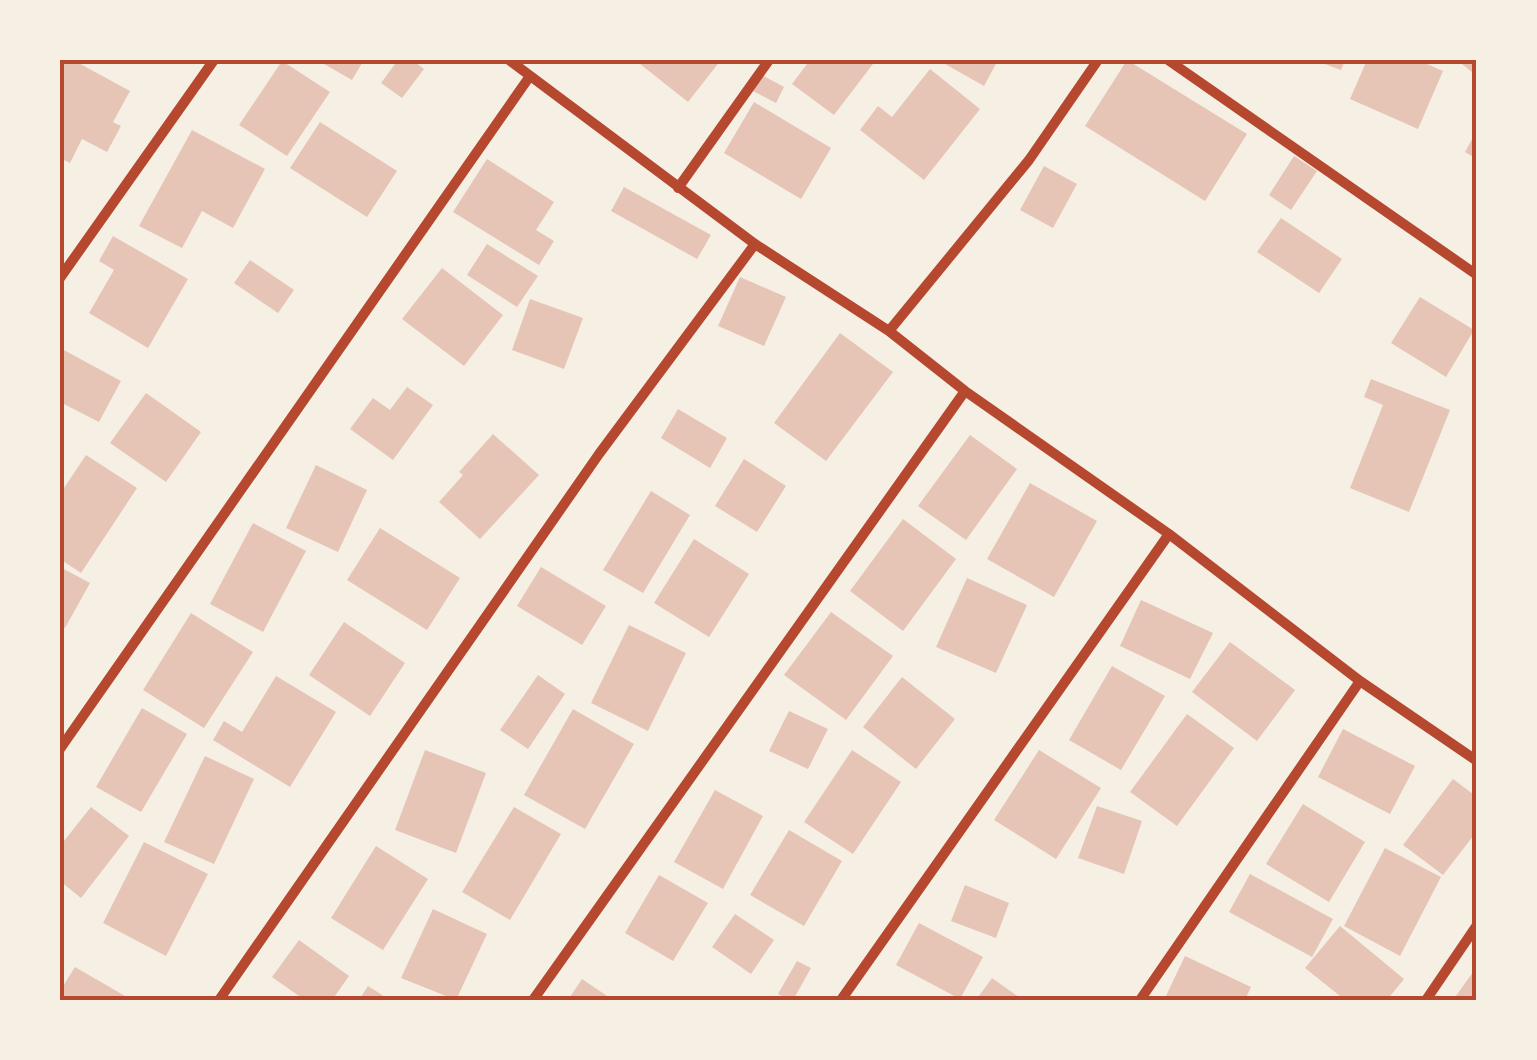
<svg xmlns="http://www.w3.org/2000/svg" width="1537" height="1060" font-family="Overpass,sans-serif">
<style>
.building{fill:#e6c5b7}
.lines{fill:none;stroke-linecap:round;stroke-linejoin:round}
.minor{stroke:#b5482f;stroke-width:10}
.neatline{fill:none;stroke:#b5482f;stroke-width:4}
</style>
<rect width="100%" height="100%" fill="#f6efe4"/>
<path class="building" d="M61,60H73L130,91L113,122L121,126L107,152L82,139L70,163L60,158Z
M317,60H364L352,80Z
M398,60H412L424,69L402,98L381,83Z
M635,60H721L688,102Z
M810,60H876L834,115L792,84Z
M938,60H998L984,86Z
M1127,60L1247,134L1205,201L1085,126Z
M1314,60H1345L1341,70Z
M1367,60H1418L1443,71L1418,129L1350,99Z
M1457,60H1477V76Z
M282,61L330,92L287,156L239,125Z
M930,69L980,109L924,180L860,130L878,106L892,117Z
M762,75L784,87L776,103L753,91Z
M754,102L831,148L801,199L724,153Z
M320,122L397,171L367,217L290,168Z
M192,130L265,169L233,228L202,211L182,248L139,226Z
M1477,130V159L1465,152Z
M1294,156L1317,171L1291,210L1269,195Z
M487,159L554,202L536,230L554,241L539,265L453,212Z
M1044,166L1077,184L1053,228L1020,210Z
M624,187L711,235L697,259L611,211Z
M1281,218L1342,259L1319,293L1257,252Z
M113,236L188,279L148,348L89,313L114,270L99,261Z
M487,244L538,276L517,307L467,275Z
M250,260L294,290L278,313L234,283Z
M442,268L503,315L464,366L402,319Z
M740,277L786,297L764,346L718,326Z
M1420,297L1474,330L1446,377L1391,343Z
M530,299L583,318L564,369L512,350Z
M840,333L893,372L826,461L774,423Z
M60,348L121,381L99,422L60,402Z
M1371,379L1450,410L1409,512L1350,488L1383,405L1364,397Z
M407,387L433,405L393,460L350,429L373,398L390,410Z
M146,393L201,432L166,482L110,443Z
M678,409L727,438L710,468L661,438Z
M493,434L539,475L480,539L439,502L463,475L459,472Z
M970,435L1017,469L966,540L918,506Z
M86,455L137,488L81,573L60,559V494Z
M744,459L786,486L757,532L715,506Z
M316,465L367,490L338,552L286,528Z
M1030,483L1097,521L1054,597L987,559Z
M651,491L690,515L643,593L603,570Z
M903,519L956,559L903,631L850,591Z
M253,523L306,551L263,632L210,604Z
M380,528L460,578L427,630L347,580Z
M694,539L749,574L709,637L654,603Z
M60,567L90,583L65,628L60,626Z
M541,567L606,606L582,645L517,606Z
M967,578L1027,605L996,673L936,647Z
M1141,600L1213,633L1190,679L1120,646Z
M831,612L893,656L846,720L784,675Z
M191,613L253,652L204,728L143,690Z
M344,622L405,663L370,716L309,675Z
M629,625L686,653L648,731L591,703Z
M1230,642L1295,690L1257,741L1192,692Z
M1112,666L1165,696L1121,770L1069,740Z
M538,675L565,694L528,749L500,730Z
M276,676L336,712L290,787L213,740L224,721L242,732Z
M902,677L955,719L916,769L863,727Z
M142,708L187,734L141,812L96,787Z
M573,709L634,744L585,829L524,795Z
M789,711L828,729L808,769L769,751Z
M1187,714L1234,748L1177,826L1130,792Z
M1343,729L1415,766L1390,814L1318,777Z
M425,750L486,773L456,853L395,830Z
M852,750L901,782L853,854L804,822Z
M1039,750L1101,788L1056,859L994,820Z
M205,756L254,779L214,864L164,842Z
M1453,779L1477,797V831L1443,875L1403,845Z
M715,790L763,816L723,889L674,862Z
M1303,804L1365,842L1329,902L1266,864Z
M1097,806L1142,821L1124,874L1078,858Z
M91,807L129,836L81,898L60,881V837L64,841Z
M514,807L561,834L510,920L462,892Z
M789,830L842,861L804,926L750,895Z
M144,842L208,874L166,956L103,923Z
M376,846L428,879L383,950L331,918Z
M1385,848L1441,877L1400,956L1344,926Z
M1250,874L1333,919L1312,957L1229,912Z
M659,875L708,903L673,961L625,933Z
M965,885L1009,903L996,938L951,921Z
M433,909L487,934L456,1000L401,978Z
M735,914L774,940L751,974L712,947Z
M919,923L983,957L960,999L896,965Z
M1340,926L1404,979L1387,1000H1345L1305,968Z
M299,940L349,976L332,1000H296L299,996L272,977Z
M1185,956L1251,987L1245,1000H1164Z
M797,961L811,968L793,1000H789L778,994Z
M75,967L132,1000H60V991Z
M1473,972L1477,975V1000H1453Z
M992,978L1023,1000H976Z
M582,979L613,1000H568Z
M368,986L390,1000H359Z"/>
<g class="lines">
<path class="minor" d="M509,60L755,244L889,331L965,391L1169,534L1360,681L1477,761
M1168,60L1477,275
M678,188L769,60
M60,278L214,60
M889,331L1029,160L1098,60
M60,749L530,76
M219,1000L599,454L755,244
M533,1000L965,391
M841,1000L1169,534
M1140,1000L1360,681
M1426,1000L1477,925"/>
</g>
<rect width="1537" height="1060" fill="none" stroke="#f6efe4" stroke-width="125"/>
<rect x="62" y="62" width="1412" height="936" class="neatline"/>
</svg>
